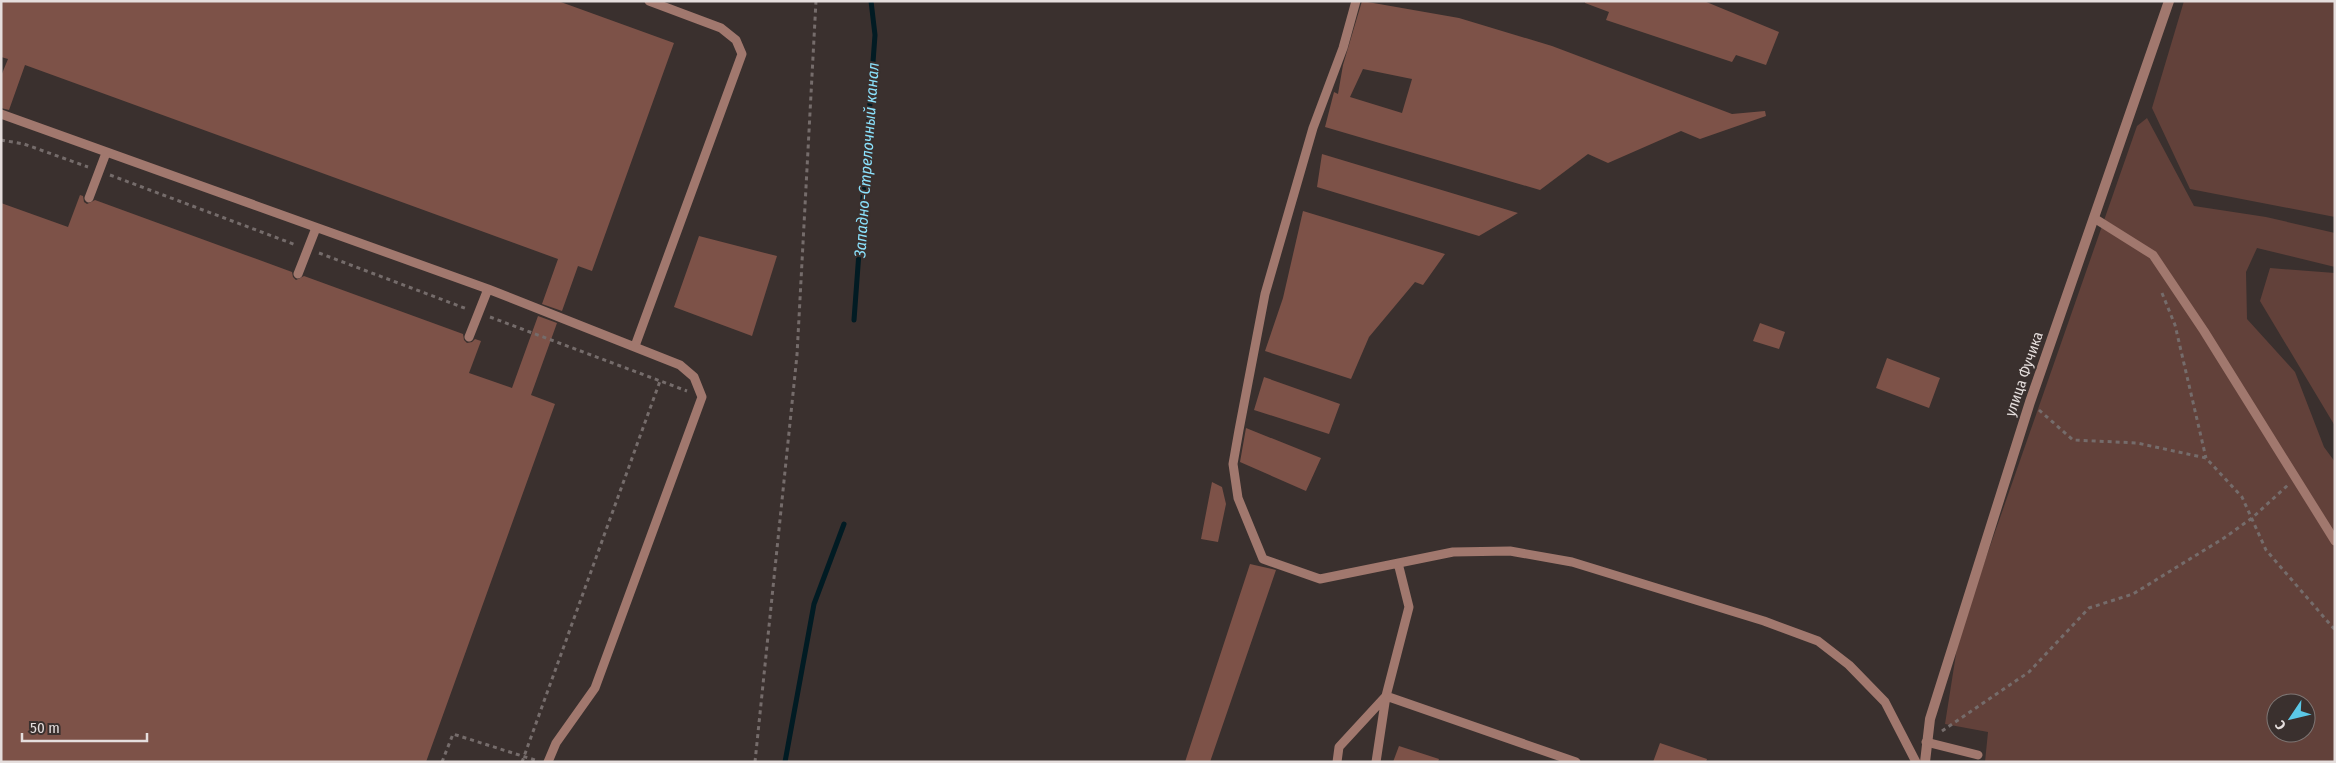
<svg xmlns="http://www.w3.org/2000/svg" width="2336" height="763" font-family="'Fira Sans Condensed',sans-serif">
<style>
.green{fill:#62413a;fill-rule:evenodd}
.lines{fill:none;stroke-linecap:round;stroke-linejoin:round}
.stream{stroke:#011b23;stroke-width:5}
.building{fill:#7d5248;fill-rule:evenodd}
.path{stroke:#756c6b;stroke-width:3;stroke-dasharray:4 4;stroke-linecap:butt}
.service{stroke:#a1786e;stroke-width:9}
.minor{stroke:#a1786e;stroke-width:10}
.labels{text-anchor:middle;stroke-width:4;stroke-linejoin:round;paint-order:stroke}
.street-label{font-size:15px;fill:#e5dedd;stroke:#3a302e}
.water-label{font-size:16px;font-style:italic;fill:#8be1fc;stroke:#3a302e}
</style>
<rect width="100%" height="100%" fill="#3a302e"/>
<path class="green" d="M2184,1H2335V217L2190,189L2152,108Z
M2147,118L2194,206L2266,217L2335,233V267L2257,248L2246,272L2247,319L2295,372L2324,447L2335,462V762H1985L1988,732L1945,724L1959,635L2137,126ZM2276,703H2306V733H2276Z
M2270,268L2335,273V426L2260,301Z"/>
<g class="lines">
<path class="stream" d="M854,320L875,35L871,1
M785,762L814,604L844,524"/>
</g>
<path class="building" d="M1,1H558L674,43L592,271L578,266L562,311L542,304L558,259L25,65L9,110L1,108V76L8,59L1,57Z
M1362,1L1459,18L1552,46L1732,114L1765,111L1766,116L1700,139L1681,131L1608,163L1588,154L1540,190L1325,127L1334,92L1338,94L1343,65ZM1363,69L1412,79L1402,113L1350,97Z
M1585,1H1704L1779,32L1766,65L1736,55L1732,62L1606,20L1609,12L1585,3Z
M1322,154L1518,213L1479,236L1317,187Z
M80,195L83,196L84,202L87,204L95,200L292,272L293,277L296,280L304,276L463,334L464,340L467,343L472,342L475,339L481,341L469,373L512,388L538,316L557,323L531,395L555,404L426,762H1V203L68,227Z
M1303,211L1445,254L1423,285L1415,282L1369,337L1351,379L1265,351L1283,298Z
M699,236L777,256L752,336L674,307Z
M1760,323L1785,332L1779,349L1753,341Z
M1887,358L1940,378L1929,408L1876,388Z
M1264,377L1340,404L1329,434L1254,410Z
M1246,428L1321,458L1306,491L1240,462Z
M1212,482L1222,487L1226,504L1218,542L1201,539Z
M1250,564L1276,570L1210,762H1185Z
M1660,743L1707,759L1706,762H1653Z
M1399,746L1439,759L1438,762H1393Z"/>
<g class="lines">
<path class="path" d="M1,140L24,144L88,167
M110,175L296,245
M319,253L467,309
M2162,293L2175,325L2206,458
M490,317L687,391
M2039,410L2073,440L2137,443L2206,458L2242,497L2266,550L2335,630
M1942,731L2029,672L2089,608L2133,594L2224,538L2252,518L2288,485
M442,762L453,734L538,761
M522,762L660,381
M755,762L797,355L816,1"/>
<path class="service" d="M1356,1L1343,48L1313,128L1265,294L1239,430L1233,464L1238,498L1263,559L1320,579L1453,552L1510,551L1572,562L1764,621L1818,641L1849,665L1885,702L1916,762
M1,114L488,289L680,365L694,377L702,397L595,688L556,743L548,762
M89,198L106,153
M2094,218L2153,255L2204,331L2335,541
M298,274L316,228
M469,337L488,289
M635,346L742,54L736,40L721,28L649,1
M1926,742L1978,755
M1337,762L1339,747L1386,696L1576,762
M1376,762L1386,696L1409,607L1398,563"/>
<path class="minor" d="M1925,762L1930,719L2030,402L2169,1"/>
</g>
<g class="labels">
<g class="street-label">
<text transform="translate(2024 374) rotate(-71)" y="5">улица Фучика</text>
</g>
<g class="water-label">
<text transform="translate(866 160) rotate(-86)" y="6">Западно-Стрелочный канал</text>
</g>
</g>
<rect width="2336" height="763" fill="none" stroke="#e5dedd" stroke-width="5"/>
<g transform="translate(2291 718) rotate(235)"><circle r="24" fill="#3a302e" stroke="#7e7674"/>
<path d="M0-4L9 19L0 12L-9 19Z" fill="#5bc8e7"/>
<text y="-8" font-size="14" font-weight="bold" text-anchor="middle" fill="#e5dedd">С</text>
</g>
<path d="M22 733v8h125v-8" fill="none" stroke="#e5dedd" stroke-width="2.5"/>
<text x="30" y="733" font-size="15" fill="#e5dedd" stroke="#3a302e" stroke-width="4" paint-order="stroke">50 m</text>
</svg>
